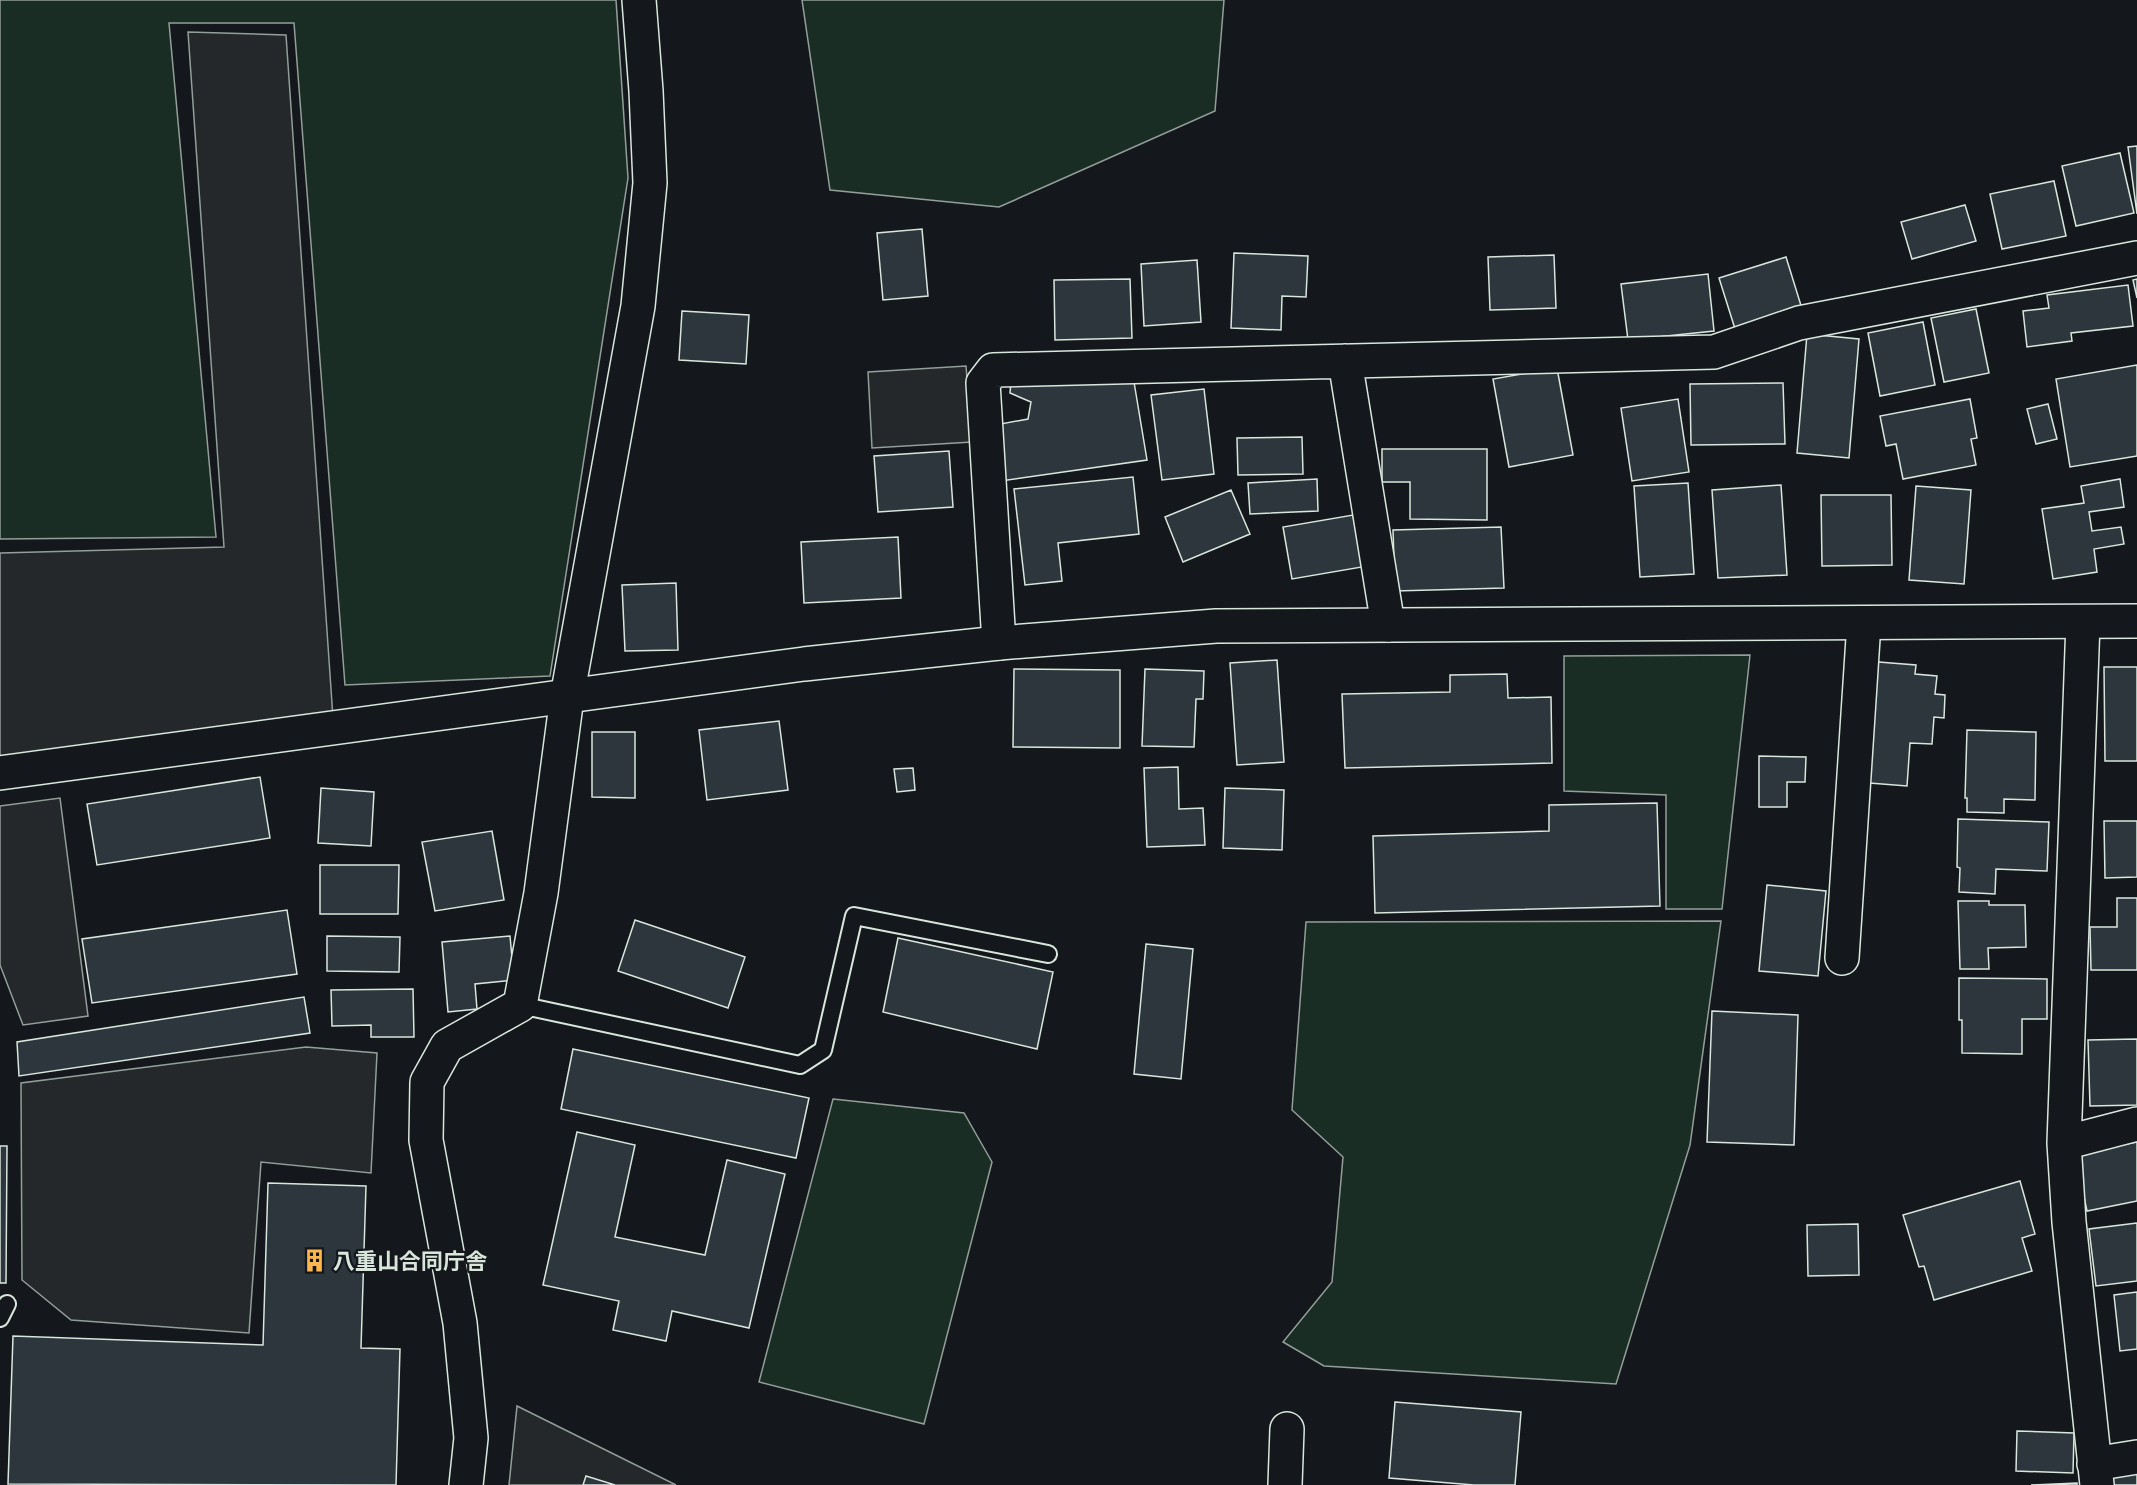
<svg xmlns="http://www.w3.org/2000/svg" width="2137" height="1485" font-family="Signika,'Noto Sans JP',sans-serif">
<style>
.green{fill:#1a2d24;stroke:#939e99;stroke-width:1.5}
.parking{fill:#24282b;stroke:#939e99;stroke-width:1.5}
.building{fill:#2c363c;stroke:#d8e6dc;stroke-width:1.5}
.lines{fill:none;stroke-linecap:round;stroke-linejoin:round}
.service-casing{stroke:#d8e6dc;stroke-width:20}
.minor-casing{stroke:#d8e6dc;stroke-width:36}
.tertiary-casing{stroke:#d8e6dc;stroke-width:36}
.service{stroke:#14181c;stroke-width:16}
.minor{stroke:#14181c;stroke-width:33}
.tertiary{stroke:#14181c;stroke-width:33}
.labels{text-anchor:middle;stroke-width:4.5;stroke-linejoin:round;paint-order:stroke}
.poi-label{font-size:22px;font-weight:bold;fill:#d8e6dc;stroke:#14181c;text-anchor:start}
</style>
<rect width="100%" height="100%" fill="#14181c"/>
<path class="green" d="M0,0H616L628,178L550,676L345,685L294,23H169L216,537L0,539Z
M802,0H1224L1215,111L999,207L830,190Z
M1750,655L1722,909H1666V795L1564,791V656Z
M1721,921L1690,1145L1616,1384L1324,1366L1283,1342L1332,1282L1343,1157L1292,1110L1306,922Z
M833,1099L964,1113L992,1162L924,1424L759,1382Z"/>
<path class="parking" d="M188,32L286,35L333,718L0,760V553L224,547Z
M966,366L972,442L872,448L868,372Z
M60,798L88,1016L23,1025L0,965V806Z
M306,1047L377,1053L371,1173L261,1162L249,1333L71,1320L22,1280L21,1083Z
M517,1406L676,1485H509Z"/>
<path class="building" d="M2137,146V214L2128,147Z
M2120,153L2134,213L2076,226L2062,166Z
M2054,181L2066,236L2002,249L1990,194Z
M1965,205L1976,241L1912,259L1901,222Z
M922,229L928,296L883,300L877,233Z
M1234,253L1308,256L1306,297L1282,296L1281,330L1231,328Z
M1554,255L1556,308L1490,310L1488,257Z
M1786,257L1803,312L1736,332L1719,278Z
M1197,260L1201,322L1144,326L1141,264Z
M1708,274L1714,331L1628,340L1621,284Z
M1130,279L1132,338L1055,340L1054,280Z
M2137,279V298L2133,280Z
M2128,285L2133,326L2071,333L2072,341L2027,347L2023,311L2049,308L2047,295Z
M1976,309L1989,373L1944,382L1931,318Z
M682,311L749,315L746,364L679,360Z
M1923,322L1935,385L1880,396L1868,333Z
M1807,334L1859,339L1849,458L1797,453Z
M2137,365V456L2070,467L2056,379Z
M1557,368L1573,455L1509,467L1493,379Z
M1133,376L1147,460L1001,481L995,425L1028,419L1031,402L1010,393L1011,381Z
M1783,383L1785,444L1691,445L1690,384Z
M1204,389L1214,474L1162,480L1151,395Z
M1678,399L1689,472L1632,481L1621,408Z
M1970,399L1977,438L1971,439L1976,465L1903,479L1896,444L1886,446L1880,416Z
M2048,404L2057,439L2036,444L2027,409Z
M1302,437L1303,474L1238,475L1237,438Z
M1382,449H1487V520L1410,519V482H1382Z
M949,451L953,507L878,512L874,456Z
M1133,477L1139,534L1058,543L1062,581L1025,585L1014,489Z
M1317,479L1318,511L1250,514L1248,483Z
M2120,479L2124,507L2089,512L2092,531L2121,527L2124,544L2094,549L2097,572L2053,579L2042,509L2084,503L2081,486Z
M1688,483L1694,574L1640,577L1634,486Z
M1781,485L1787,575L1718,578L1712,490Z
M1916,486L1971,490L1964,584L1909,580Z
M1231,490L1250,534L1183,562L1165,517Z
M1821,495H1891L1892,565L1822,566Z
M1353,515L1362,567L1292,579L1283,527Z
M1501,527L1504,588L1395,591L1393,530Z
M898,537L901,598L804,603L801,542Z
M676,583L678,650L625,651L622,585Z
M1277,660L1284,762L1237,765L1230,663Z
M1866,661L1916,665L1915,674L1937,676L1935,694L1945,695L1944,718L1934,717L1932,744L1910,743L1907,786L1857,782Z
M2104,667H2137V761H2105Z
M1014,669L1120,670V748L1013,747Z
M1145,669L1204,671L1203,699H1196L1194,747L1142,746Z
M1507,674L1508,698L1551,697L1552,763L1345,768L1342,694L1450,692V675Z
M779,721L788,790L707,800L699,730Z
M1967,730L2036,732L2035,800L2004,799V813L1967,812V798H1965Z
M592,732H635V798L592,797Z
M1759,756L1806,757L1805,782H1787V807H1759Z
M1178,767L1179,809L1203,808L1205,845L1147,847L1144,768Z
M913,768L915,790L897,792L894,769Z
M260,777L270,838L97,865L87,804Z
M321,788L374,792L371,846L318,843Z
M1225,788L1284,790L1282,850L1223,848Z
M1657,803L1660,906L1375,913L1373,836L1549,831V805Z
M1958,819L2049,822L2047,871L1996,869L1995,894L1959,892L1960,868L1957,867Z
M2104,821H2137V877L2105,878Z
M492,831L504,900L435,911L422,842Z
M320,865H399L398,914H320Z
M1767,885L1826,891L1818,976L1759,971Z
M2117,898H2137V970H2091L2090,927H2117Z
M1958,901H1989V905H2025L2026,947L1988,948L1989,969H1960Z
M287,910L297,974L92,1003L82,939Z
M635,920L745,957L728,1008L618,971Z
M327,936L400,937L399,972L327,971Z
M510,936L514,980L475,984L477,1009L448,1012L442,942Z
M898,938L1053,972L1037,1049L883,1012Z
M1146,944L1193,949L1181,1079L1134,1074Z
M1959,978L2047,979V1019H2022V1054L1962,1053V1020H1959Z
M413,989L414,1037H371V1025L332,1026L331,990Z
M304,997L310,1033L19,1076L17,1042Z
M1712,1011L1798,1015L1794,1145L1707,1142Z
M2137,1039V1105L2090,1106L2088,1040Z
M573,1049L809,1098L796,1158L561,1109Z
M577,1132L635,1145L615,1237L705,1255L727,1160L785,1174L749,1328L672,1311L666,1341L613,1330L619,1301L543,1285Z
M2137,1142V1201L2087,1211L2075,1154Z
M0,1146H7L6,1283H0Z
M2020,1181L2035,1234L2022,1238L2032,1271L1934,1300L1924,1266L1919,1267L1903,1215Z
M268,1183L366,1186L361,1348L400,1349L396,1485L8,1484L13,1336L263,1345Z
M2137,1223V1281L2096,1286L2089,1229Z
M1858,1224L1859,1275L1808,1276L1807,1225Z
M2137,1292V1349L2120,1351L2114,1295Z
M1395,1402L1521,1412L1515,1485H1474L1389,1478Z
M2017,1431L2074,1433L2073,1473L2016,1471Z
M2137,1470V1485H2111L2110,1474Z
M586,1476L615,1485H583Z
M2077,1483V1485H2031Z"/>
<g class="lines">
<defs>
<path id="service" d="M520,1005L800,1065L823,1050L854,916L1048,954
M0,1318L7,1304"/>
<path id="minor" d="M1345,361L1388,625
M2083,622L2064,1143L2069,1222L2097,1485
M999,643L983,383L993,370L1714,352L1799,323L2137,258
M1842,958L1864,623
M2064,1143L2137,1124
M2094,1464L2137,1457
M466,1485L471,1438L460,1323L426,1140L427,1082L447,1046L520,1005L541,893L567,697L638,306L650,183L646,91L639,0
M1285,1485L1287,1429"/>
<path id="tertiary" d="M0,773L804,664L999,643L1216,626L2137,621"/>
</defs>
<use href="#service" class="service-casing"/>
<use href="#minor" class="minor-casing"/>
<use href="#tertiary" class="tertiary-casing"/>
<use href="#service" class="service"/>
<use href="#minor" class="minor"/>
<use href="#tertiary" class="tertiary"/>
</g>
<defs>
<symbol id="building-bare" viewBox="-9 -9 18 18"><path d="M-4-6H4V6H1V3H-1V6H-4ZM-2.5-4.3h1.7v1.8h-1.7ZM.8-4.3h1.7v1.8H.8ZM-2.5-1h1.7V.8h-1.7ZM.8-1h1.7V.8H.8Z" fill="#ffb74d" stroke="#14181c" stroke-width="2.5" paint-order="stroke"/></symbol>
</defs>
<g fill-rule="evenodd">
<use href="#building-bare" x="298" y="1244" width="33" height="33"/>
</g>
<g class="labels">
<g class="poi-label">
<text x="333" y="1269">八重山合同庁舎</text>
</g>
</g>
</svg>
